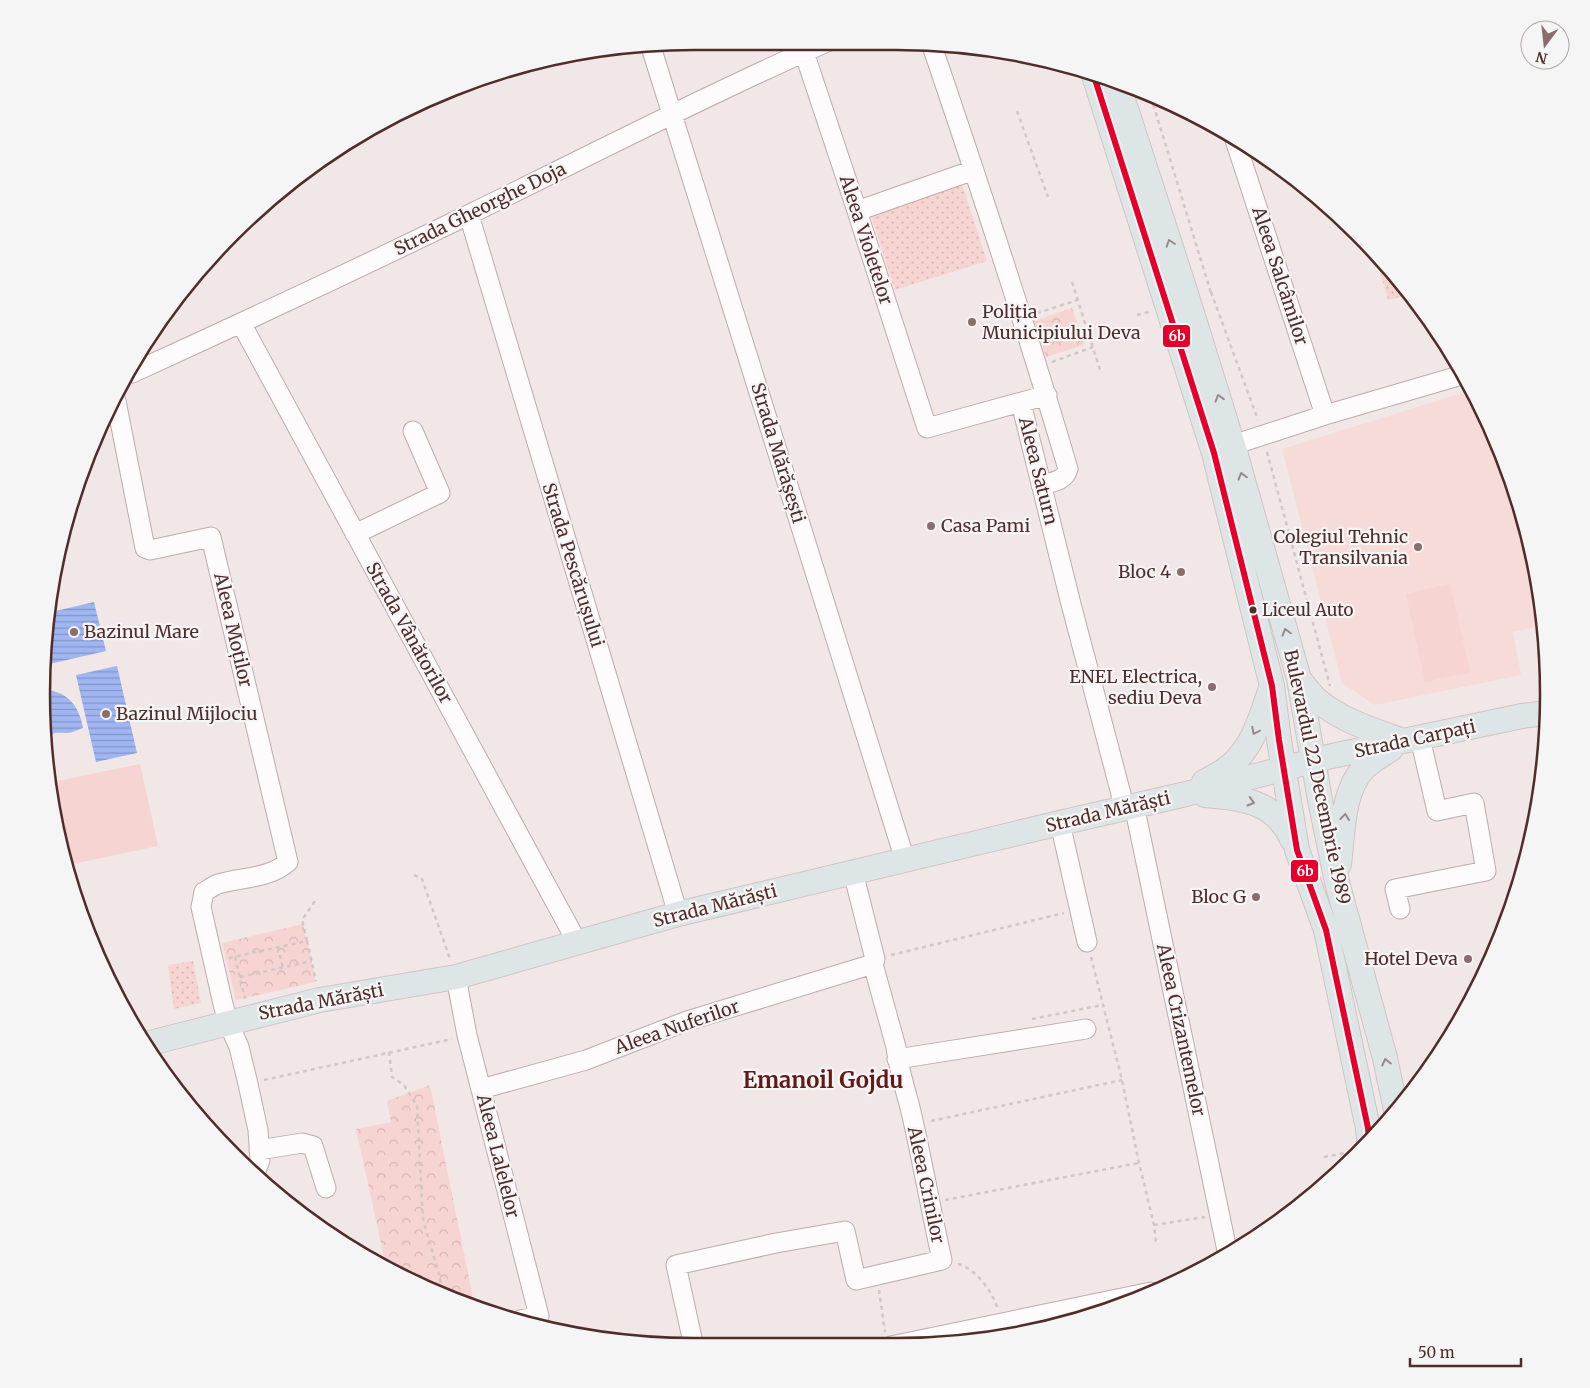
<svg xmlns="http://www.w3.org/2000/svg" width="1590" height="1388" font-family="Merriweather,serif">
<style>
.built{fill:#f6dbd8}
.grass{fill:url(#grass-dots)}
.park{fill:url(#park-crowns)}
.pitch{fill:#f6d4d1}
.water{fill:url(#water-rules)}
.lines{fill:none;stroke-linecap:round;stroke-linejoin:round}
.minor-casing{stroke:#c0abaa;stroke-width:21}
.major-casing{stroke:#d1c4c4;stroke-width:26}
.path{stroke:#d0c8c7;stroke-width:2.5;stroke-dasharray:4 4;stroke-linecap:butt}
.minor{stroke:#fdfbfb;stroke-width:19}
.major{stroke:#dee5e6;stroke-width:24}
.bus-1-casing{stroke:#f5f5f5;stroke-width:10}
.bus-1{stroke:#e4002b;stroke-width:6}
.oneway{stroke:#988988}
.poi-dot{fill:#896e6c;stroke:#f5f5f5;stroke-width:2}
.bus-dot{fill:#512d2a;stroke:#f5f5f5;stroke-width:2}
.labels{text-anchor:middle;stroke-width:4.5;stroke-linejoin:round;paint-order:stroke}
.bus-label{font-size:17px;fill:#512d2a;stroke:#f5f5f5;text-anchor:start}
.street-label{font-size:18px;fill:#512d2a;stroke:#f5f5f5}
.poi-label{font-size:18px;fill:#512d2a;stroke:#f5f5f5;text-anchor:end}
.district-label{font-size:22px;font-weight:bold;fill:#641918;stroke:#f5f5f5}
.rim{fill:none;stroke:#512d2a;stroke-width:2.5}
.line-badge{stroke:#f5f5f5;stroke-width:2}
.badge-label{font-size:14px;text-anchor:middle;font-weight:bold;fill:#fff}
</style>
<defs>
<pattern id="grass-dots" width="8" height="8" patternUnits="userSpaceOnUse" patternTransform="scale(1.25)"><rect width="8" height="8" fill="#f6d4d1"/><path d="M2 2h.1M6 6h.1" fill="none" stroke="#d5b6b4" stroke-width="1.8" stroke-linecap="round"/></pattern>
<pattern id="park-crowns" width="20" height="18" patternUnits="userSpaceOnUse" patternTransform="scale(1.25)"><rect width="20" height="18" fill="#f6d4d1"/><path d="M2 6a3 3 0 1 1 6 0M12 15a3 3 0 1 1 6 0" fill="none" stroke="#d5b6b4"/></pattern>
<pattern id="water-rules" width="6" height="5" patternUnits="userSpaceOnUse" patternTransform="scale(1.25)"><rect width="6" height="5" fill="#9fb6f2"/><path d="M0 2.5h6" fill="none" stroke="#8494c4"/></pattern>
</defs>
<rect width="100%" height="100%" fill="#f1e7e6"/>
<path class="built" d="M1472,390L1481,405L1514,484L1543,609L1544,625L1513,632L1521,675L1375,705L1342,683L1282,449Z"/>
<path class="grass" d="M961,181L987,261L895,290L869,210Z
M1375,255L1411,294L1388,300Z
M193,961L201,1003L174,1009L168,965Z"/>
<path class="park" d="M1072,308L1084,345L1046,357L1034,321Z
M303,924L316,982L236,1000L222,943Z
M430,1085L473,1298L464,1303L444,1297L386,1266L356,1129L391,1122L387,1101Z"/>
<path class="pitch" d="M1450,584L1470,672L1425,682L1406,594Z
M140,764L158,846L68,865L52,782Z"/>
<path class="water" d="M94,602L106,651L45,665L47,613Z
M117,666L137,753L96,762L76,675Z
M44,690C68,691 79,706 83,728C77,730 72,733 66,733C53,733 54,731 44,742Z"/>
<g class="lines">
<defs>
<path id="minor" d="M931,43C979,184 1026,326 1068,469C1065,481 1052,482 1041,485
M651,47L905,860
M804,52L857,211L927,428L1047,395
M1234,137L1325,415
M857,211L974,170
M469,215L678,914
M241,323L577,942
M132,373C244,322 357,269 468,215C587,157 705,96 827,42
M116,401L145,548L150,550L211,537L288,862C269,879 241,877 218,884C213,886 209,889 204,892L201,907L223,1004L228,1022L239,1047L248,1084L258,1130L260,1160L256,1171
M1021,403L1071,604L1121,794L1122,808
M1233,445L1325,415L1462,375
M355,534L440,493L413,431
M1134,805L1228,1255
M1060,823L1087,942
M1400,909L1395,889L1486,871L1474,803L1437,811L1420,738
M456,977L467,1035L539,1316L520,1320
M897,1059L1086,1029
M481,1089L586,1060L687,1021L873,964
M259,1150L302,1143L313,1146L326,1188
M891,1346L1151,1292
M694,1347L676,1265L776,1243L845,1231L856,1280L942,1260C932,1215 924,1170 914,1125C909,1099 899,1074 896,1047L873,964L875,959L853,872"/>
<path id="major" d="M1093,72L1214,453L1272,686L1279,740L1297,850L1326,930L1368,1128L1369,1139
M1117,81L1188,300L1233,445L1299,679L1320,800L1337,882L1385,1058L1396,1110
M1299,679C1305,686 1310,694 1317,700C1342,721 1373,730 1403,741
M1204,782C1213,777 1223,772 1230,766C1253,747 1261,717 1270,691
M1205,795C1242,798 1275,801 1292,839
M1339,864C1343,834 1342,789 1365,767C1373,760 1383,754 1391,749
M146,1044L320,1000L456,977L678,914L1060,823L1186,794L1332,756L1522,716L1547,713"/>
</defs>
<use href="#minor" class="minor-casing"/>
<use href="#major" class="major-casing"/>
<path class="path" d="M1151,97L1211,293
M1017,111L1048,197
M1072,282L1101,373
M1211,292L1258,420
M1037,313L1078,300
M1137,315L1149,312
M1052,362L1093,347
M1267,452L1330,686
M414,875L422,879L450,959
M307,941L316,981
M278,947L283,968
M891,955L1064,913
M235,957L245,999
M1091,957L1122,1080L1139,1163L1154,1225L1156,1243
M229,958L307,941L302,920L317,898
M240,977L312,961
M1032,1019L1102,1005
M389,1052L392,1077L404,1085L417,1106L423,1220L439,1274L443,1296
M264,1080L452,1039
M931,1121L1122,1080
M1324,1157L1355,1151
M945,1200L1139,1163
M1154,1225L1205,1217
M958,1264C975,1268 992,1291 997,1307
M879,1290L885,1332"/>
<use href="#minor" class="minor"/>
<use href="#major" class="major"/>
<defs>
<path id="bus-1" d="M1093,73L1214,453L1272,686L1279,740L1297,850L1326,930L1368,1128L1369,1139"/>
</defs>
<use href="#bus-1" class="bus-1-casing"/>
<use href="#bus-1" class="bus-1"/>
</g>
<defs><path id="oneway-chevron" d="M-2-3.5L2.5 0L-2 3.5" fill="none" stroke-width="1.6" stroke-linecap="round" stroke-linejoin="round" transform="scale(1.25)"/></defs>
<g class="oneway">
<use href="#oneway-chevron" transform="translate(1170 243) rotate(-108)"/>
<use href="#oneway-chevron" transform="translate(1219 398) rotate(-107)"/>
<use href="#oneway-chevron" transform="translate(1242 476) rotate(-106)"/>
<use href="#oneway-chevron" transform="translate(1286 632) rotate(-106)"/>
<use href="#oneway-chevron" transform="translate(1255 731) rotate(116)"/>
<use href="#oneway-chevron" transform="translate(1251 802) rotate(16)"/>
<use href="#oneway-chevron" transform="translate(1345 817) rotate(-83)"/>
<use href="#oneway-chevron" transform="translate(1386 1062) rotate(-103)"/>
</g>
<g class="poi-dot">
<circle cx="972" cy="322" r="5"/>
<circle cx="931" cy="526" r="5"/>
<circle cx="1418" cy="547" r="5"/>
<circle cx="1181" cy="572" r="5"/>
<circle cx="74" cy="632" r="5"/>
<circle cx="1212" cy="687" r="5"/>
<circle cx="106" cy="714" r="5"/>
<circle cx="1256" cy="897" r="5"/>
<circle cx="1468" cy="959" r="5"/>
</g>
<circle class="bus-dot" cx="1253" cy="610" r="4.5"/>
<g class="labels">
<g class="bus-label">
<text x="1262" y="616">Liceul Auto</text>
</g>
<g class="street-label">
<text transform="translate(480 209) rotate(-26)" y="6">Strada Gheorghe Doja</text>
<text transform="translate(866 240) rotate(72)" y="6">Aleea Violetelor</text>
<text transform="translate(1280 276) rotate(72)" y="6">Aleea Salcâmilor</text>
<text transform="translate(778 453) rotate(73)" y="6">Strada Mărășești</text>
<text transform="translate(1038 471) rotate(76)" y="6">Aleea Saturn</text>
<text transform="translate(573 565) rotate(73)" y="6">Strada Pescărușului</text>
<text transform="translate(233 630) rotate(77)" y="6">Aleea Moților</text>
<text transform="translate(409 633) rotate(61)" y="6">Strada Vânătorilor</text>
<text transform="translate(1415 739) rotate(-12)" y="6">Strada Carpați</text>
<text transform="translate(1317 777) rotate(78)" y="6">Bulevardul 22 Decembrie 1989</text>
<text transform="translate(1108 812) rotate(-13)" y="6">Strada Mărăști</text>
<text transform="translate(715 906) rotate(-14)" y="6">Strada Mărăști</text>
<text transform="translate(321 1002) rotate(-11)" y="6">Strada Mărăști</text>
<text transform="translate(677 1027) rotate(-19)" y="6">Aleea Nuferilor</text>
<text transform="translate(1181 1030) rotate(78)" y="6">Aleea Crizantemelor</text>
<text transform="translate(498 1156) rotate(76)" y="6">Aleea Lalelelor</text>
<text transform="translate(926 1185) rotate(78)" y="6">Aleea Crinilor</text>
</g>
<g class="poi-label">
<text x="982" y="318" text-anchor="start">Poliția<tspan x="982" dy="21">Municipiului Deva</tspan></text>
<text x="941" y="532" text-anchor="start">Casa Pami</text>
<text x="1408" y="543">Colegiul Tehnic<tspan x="1408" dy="21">Transilvania</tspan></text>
<text x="1171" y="578">Bloc 4</text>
<text x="84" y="638" text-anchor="start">Bazinul Mare</text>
<text x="1202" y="683">ENEL Electrica,<tspan x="1202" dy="21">sediu Deva</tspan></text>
<text x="116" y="720" text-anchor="start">Bazinul Mijlociu</text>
<text x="1246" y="903">Bloc G</text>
<text x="1458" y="965">Hotel Deva</text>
</g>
<g class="district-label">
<text x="823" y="1088">Emanoil Gojdu</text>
</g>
</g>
<path d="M0 0H1590V1388H0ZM694 50H896A644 644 0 0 1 1540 694V694A644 644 0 0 1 896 1338H694A644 644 0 0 1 50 694V694A644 644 0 0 1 694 50Z" fill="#f5f5f5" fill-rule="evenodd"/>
<path class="rim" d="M694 50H896A644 644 0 0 1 1540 694V694A644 644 0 0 1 896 1338H694A644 644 0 0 1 50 694V694A644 644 0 0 1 694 50Z"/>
<g class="line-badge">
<rect x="1162" y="324" width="29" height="24" rx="5" fill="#e4002b"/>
<rect x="1290" y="859" width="29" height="24" rx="5" fill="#e4002b"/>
</g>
<g class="badge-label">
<text x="1177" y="341">6b</text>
<text x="1305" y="876">6b</text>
</g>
<g transform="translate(1545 45) rotate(195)"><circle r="24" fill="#f5f5f5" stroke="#b3a5a4"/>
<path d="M0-4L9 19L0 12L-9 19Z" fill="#896e6c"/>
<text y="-8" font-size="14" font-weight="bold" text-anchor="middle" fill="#512d2a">N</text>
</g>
<path d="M1410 1358v8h111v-8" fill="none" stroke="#512d2a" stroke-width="2.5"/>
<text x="1418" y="1358" font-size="15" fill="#512d2a" stroke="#f5f5f5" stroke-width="4" paint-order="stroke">50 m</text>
</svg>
